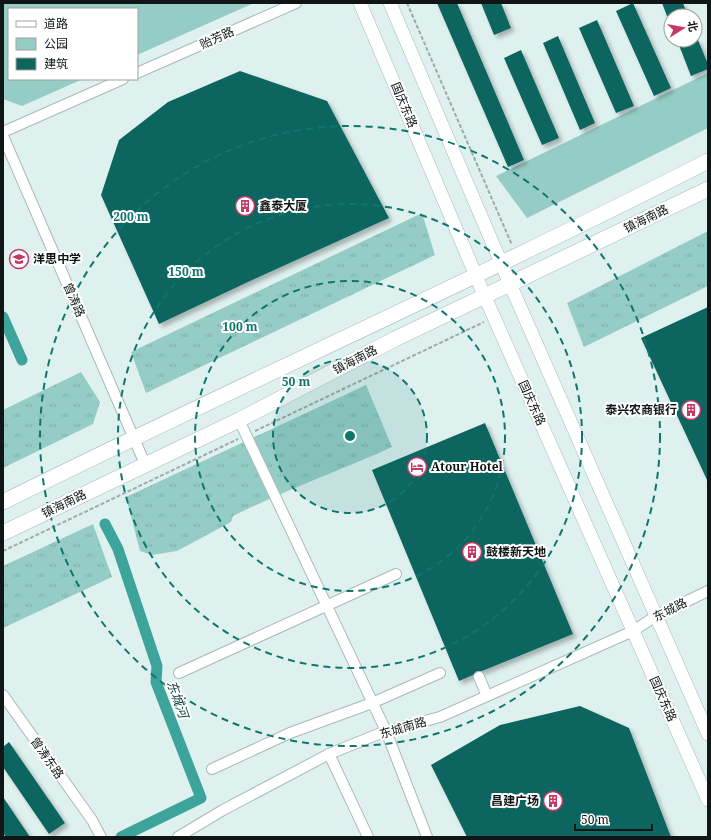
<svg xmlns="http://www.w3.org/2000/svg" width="711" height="840" font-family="'Noto Serif','Noto Sans SC',serif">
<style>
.grass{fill:url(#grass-tufts)}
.park{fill:#95cdc6}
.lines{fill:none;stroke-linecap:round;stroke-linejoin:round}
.canal{stroke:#3da49b;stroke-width:11}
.building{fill:#0f655e;filter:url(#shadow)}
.minor-casing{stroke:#a8b9b7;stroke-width:12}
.major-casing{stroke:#a8b9b7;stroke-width:14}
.highway-casing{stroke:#a8b9b7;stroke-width:16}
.path{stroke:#9dabaa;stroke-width:2;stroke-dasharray:4 2;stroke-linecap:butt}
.minor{stroke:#fff;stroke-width:10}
.major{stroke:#fff;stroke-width:13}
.highway{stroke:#fff;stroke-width:15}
.ring{fill:none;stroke:#0f766e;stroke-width:2;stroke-dasharray:7 5}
.labels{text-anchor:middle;stroke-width:4;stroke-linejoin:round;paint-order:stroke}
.street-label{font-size:12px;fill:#101615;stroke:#fff}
.poi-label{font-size:12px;font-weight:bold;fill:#101615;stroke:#fff;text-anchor:start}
.water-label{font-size:13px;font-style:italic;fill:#113f3b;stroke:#fff}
.centre{fill:#0f766e;stroke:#fff;stroke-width:2}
.ring-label{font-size:12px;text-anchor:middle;font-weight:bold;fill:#0f766e;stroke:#fff;stroke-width:4;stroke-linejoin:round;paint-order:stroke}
</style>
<defs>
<pattern id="grass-tufts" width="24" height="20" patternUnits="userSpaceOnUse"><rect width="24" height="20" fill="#95cdc6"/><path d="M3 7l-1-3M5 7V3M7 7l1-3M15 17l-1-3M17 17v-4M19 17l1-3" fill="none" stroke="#7fafa9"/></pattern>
<filter id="shadow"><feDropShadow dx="3.5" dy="3.5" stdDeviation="2" flood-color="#0004"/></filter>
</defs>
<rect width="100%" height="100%" fill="#dff1ef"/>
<path class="grass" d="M422,213L435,255L146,393L131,352Z
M708,231V286L584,347L567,303Z
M81,372L100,402L93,424L3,468V410Z
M366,385L392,447C339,471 285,490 233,516L231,522L177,551L152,555L140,551L126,497Z
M93,524L112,577L3,628V566Z"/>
<path class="park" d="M3,3H254L137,55V9H9V79H83L22,106L3,99Z
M708,73V128L527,218L496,176Z"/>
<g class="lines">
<path class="canal" d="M3,317L22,360
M105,524L118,549L157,666L156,682L201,798L121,837"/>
</g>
<path class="building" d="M437,3H457L524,160L508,167Z
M481,3H501L511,28L494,35Z
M633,3L671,88L654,96L616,11Z
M662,3H683L688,16H667Z
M597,20L634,106L616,113L579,28Z
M558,36L595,123L580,130L543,43Z
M677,40H698L708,64V69L691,76Z
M521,50L559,138L542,145L504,58Z
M240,71L327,101L389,218L250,281L159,324L101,195L119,140L168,102Z
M708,307V482L641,338Z
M485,423L573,634L482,671H477L473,675L459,681L372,470Z
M580,706L629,728L671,837H467L431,765L500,725Z
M9,742L65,823L49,834L3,767V747Z
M3,797L30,837H6L3,833Z"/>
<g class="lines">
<defs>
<path id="minor" d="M137,73L296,3
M3,132L123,79
M3,136L145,464
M239,420L386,731L427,837
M179,673L396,574
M479,677L487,696
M3,695L92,820L101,837
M329,754L368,837
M212,769L290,733L372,703L440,673
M178,837L223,810L329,754L386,731L440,717L633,631L656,616L708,591"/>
<path id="major" d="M360,3L485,297L708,800
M390,3L510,284L708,734"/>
<path id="highway" d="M3,502C237,386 475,280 708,161
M3,533L239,420L395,339L708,189"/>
</defs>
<use href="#minor" class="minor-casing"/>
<use href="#major" class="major-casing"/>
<use href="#highway" class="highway-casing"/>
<path class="path" d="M407,3L512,245
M255,431L484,322
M3,551L238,439"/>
<use href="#minor" class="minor"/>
<use href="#major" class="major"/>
<use href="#highway" class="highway"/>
</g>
<circle cx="350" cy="436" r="77" fill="#0f766e" fill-opacity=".12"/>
<g class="ring">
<circle cx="350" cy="436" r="77"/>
<circle cx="350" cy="436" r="155"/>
<circle cx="350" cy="436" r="232"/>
<circle cx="350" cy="436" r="310"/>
</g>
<defs>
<symbol id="building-ring" viewBox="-11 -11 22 22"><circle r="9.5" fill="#fff" stroke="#c73965" stroke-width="1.5"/><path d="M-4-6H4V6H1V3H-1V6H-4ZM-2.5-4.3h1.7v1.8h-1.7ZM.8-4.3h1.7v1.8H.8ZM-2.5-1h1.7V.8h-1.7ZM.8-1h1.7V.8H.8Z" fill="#c73965"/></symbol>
<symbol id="school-ring" viewBox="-11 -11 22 22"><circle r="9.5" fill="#fff" stroke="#c73965" stroke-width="1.5"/><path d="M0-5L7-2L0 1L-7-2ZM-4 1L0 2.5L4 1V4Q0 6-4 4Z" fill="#c73965"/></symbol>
<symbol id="hotel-ring" viewBox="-11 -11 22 22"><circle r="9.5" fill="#fff" stroke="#c73965" stroke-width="1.5"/><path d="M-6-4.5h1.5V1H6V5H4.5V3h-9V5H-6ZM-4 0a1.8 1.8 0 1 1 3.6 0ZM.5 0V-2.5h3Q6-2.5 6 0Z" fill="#c73965"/></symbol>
</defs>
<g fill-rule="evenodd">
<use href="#building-ring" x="234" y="195" width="22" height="22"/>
<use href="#school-ring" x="8" y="248" width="22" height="22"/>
<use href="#building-ring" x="680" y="399" width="22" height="22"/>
<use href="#hotel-ring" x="406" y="456" width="22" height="22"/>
<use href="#building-ring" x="461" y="541" width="22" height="22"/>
<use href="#building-ring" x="542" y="790" width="22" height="22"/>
</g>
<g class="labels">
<g class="street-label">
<text transform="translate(217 38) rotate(-24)" y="4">贻芳路</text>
<text transform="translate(404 105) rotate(67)" y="4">国庆东路</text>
<text transform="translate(646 219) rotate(-26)" y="4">镇海南路</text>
<text transform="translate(74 300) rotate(67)" y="4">曾涛路</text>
<text transform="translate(355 360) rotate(-27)" y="4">镇海南路</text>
<text transform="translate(532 403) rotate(66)" y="4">国庆东路</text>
<text transform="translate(64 504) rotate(-26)" y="4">镇海南路</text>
<text transform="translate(670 610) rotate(-27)" y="4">东城路</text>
<text transform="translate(663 699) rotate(66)" y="4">国庆东路</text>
<text transform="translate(403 728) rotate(-16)" y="4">东城南路</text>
<text transform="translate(47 758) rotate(55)" y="4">曾涛东路</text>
</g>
<g class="poi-label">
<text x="259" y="210">鑫泰大厦</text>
<text x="33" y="263">洋思中学</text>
<text x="677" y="414" text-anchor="end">泰兴农商银行</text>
<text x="431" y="471">Atour Hotel</text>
<text x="486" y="556">鼓楼新天地</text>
<text x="539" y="805" text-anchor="end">昌建广场</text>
</g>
<g class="water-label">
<text transform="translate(178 699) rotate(70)" y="5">东城河</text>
</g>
</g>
<circle cx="350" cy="436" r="6" class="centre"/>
<g class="ring-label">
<text x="131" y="221">200 m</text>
<text x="186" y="276">150 m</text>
<text x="240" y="331">100 m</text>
<text x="296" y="386">50 m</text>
</g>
<rect width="711" height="840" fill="none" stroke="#101615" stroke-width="8"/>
<rect x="8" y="8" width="130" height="72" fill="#ffffff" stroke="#9fa2a1"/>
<rect x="16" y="21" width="20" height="6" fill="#ffffff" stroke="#9fa2a1"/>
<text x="44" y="28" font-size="12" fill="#101615">道路</text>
<rect x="16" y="38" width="20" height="12" fill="#95cdc6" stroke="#9fa2a1"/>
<text x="44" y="48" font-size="12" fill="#101615">公园</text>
<rect x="16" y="58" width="20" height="12" fill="#0f655e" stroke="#9fa2a1"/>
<text x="44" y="68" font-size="12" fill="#101615">建筑</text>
<g transform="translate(683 28) rotate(79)"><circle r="19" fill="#ffffff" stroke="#9fa2a1"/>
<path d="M0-3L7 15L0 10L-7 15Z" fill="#c73965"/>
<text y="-6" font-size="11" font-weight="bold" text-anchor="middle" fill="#101615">北</text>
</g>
<path d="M575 824v6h77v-6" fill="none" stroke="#101615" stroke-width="2"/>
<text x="581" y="824" font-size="12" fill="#101615" stroke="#ffffff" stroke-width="3" paint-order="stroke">50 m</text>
</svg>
